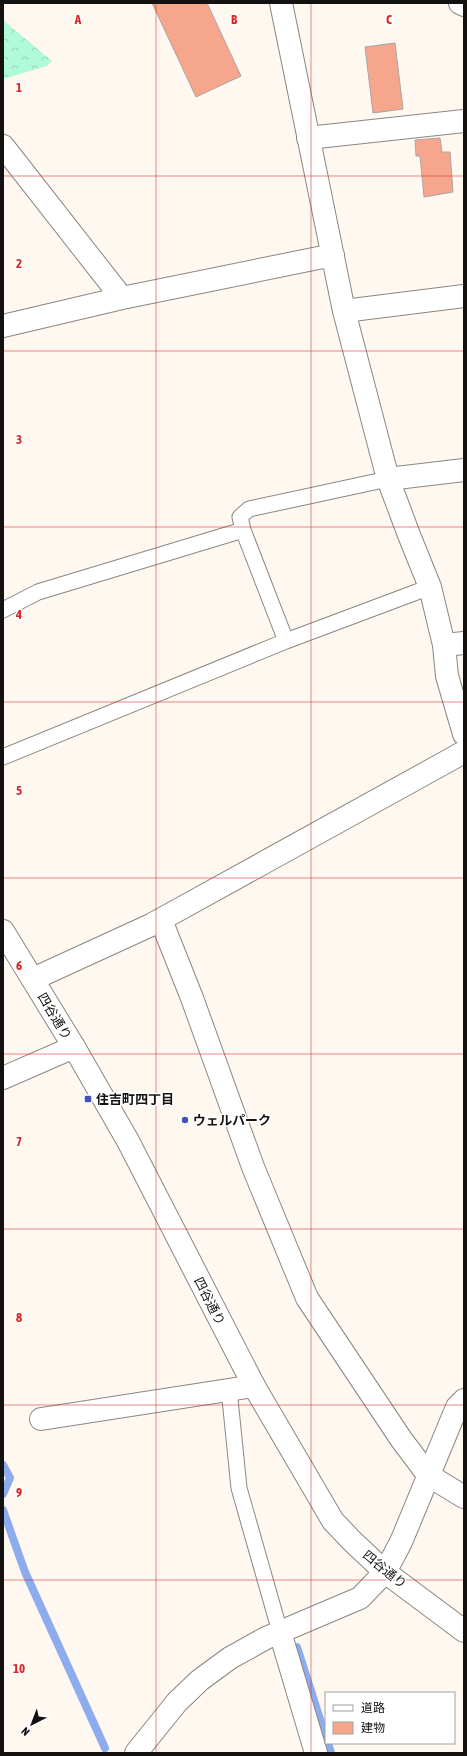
<svg xmlns="http://www.w3.org/2000/svg" width="467" height="1756" font-family="'Asap Condensed','Noto Sans JP',sans-serif">
<style>
.park{fill:url(#park-crowns)}
.lines{fill:none;stroke-linecap:round;stroke-linejoin:round}
.stream{stroke:#8caced;stroke-width:8}
.building{fill:#f5a68d;stroke:#ada4a1}
.service-casing{stroke:#8c8680;stroke-width:17}
.minor-casing{stroke:#8c8680;stroke-width:24}
.tertiary-casing{stroke:#8c8680;stroke-width:24}
.service{stroke:#fff;stroke-width:15}
.minor{stroke:#fff;stroke-width:22}
.tertiary{stroke:#fff;stroke-width:22}
.grid{fill:none;stroke:#d62828;stroke-width:1;stroke-opacity:0.55}
.poi-dot{fill:#454fc4;stroke:#fff;stroke-width:1.5}
.labels{text-anchor:middle;stroke-width:3;stroke-linejoin:round;paint-order:stroke}
.street-label{font-size:13px;fill:#141210;stroke:#fff}
.poi-label{font-size:13px;font-weight:bold;fill:#141210;stroke:#fff;text-anchor:start}
.grid-label{font-size:13px;text-anchor:middle;font-weight:bold;fill:#d62828;stroke:#fff;stroke-width:3;stroke-linejoin:round;paint-order:stroke}
</style>
<defs>
<pattern id="park-crowns" width="20" height="18" patternUnits="userSpaceOnUse"><rect width="20" height="18" fill="#b1fad9"/><path d="M2 6a3 3 0 1 1 6 0M12 15a3 3 0 1 1 6 0" fill="none" stroke="#97d5b9"/></pattern>
</defs>
<rect width="100%" height="100%" fill="#fef8f1"/>
<path class="park" d="M3,20L52,61L47,66L3,79Z"/>
<g class="lines">
<path class="stream" d="M3,1465L10,1478L3,1494
M3,1510L25,1572L105,1748
M297,1647L326,1738
M328,1743L331,1753"/>
</g>
<path class="building" d="M152,3H207L241,76L196,97Z
M395,43L403,109L373,113L365,47Z
M440,138L442,152H450L453,192L424,197L420,156H416L415,140Z"/>
<g class="lines">
<defs>
<path id="service" d="M3,610L38,592L243,530
M286,641L243,530L240,517L249,509L388,479
M3,757L286,641L430,587
M229,1389L239,1488L280,1632"/>
<path id="minor" d="M281,3L344,311L388,479L409,535L430,587L444,645L447,676L464,734
M460,3L464,5
M308,138L464,121
M3,146L122,298L333,255
M344,311L464,296
M3,326L122,298
M388,479L464,470
M444,645L464,643
M161,920L192,998L253,1167L307,1298L401,1439L428,1475L464,1497
M33,979L151,925L464,752
M3,1078L74,1047
M41,1419L254,1386
M385,1572L464,1631
M280,1632L316,1753
M136,1753L177,1702L200,1680L230,1658L266,1638L360,1598L385,1572L401,1542L457,1407L464,1400"/>
<path id="tertiary" d="M3,931L74,1047L128,1141L254,1386L333,1521L352,1541L385,1572"/>
</defs>
<use href="#service" class="service-casing"/>
<use href="#minor" class="minor-casing"/>
<use href="#tertiary" class="tertiary-casing"/>
<use href="#service" class="service"/>
<use href="#minor" class="minor"/>
<use href="#tertiary" class="tertiary"/>
</g>
<path class="grid" d="M156,3V1753M311,3V1753M3,176H464M3,351H464M3,527H464M3,702H464M3,878H464M3,1054H464M3,1229H464M3,1405H464M3,1580H464"/>
<g class="poi-dot">
<rect x="84" y="1095" width="8" height="8" rx="2"/>
<circle cx="185" cy="1120" r="4"/>
</g>
<g class="labels">
<g class="street-label">
<text transform="translate(55 1016) rotate(59)" y="5">四谷通り</text>
<text transform="translate(210 1301) rotate(63)" y="5">四谷通り</text>
<text transform="translate(385 1569) rotate(39)" y="5">四谷通り</text>
</g>
<g class="poi-label">
<text x="96" y="1104">住吉町四丁目</text>
<text x="193" y="1125">ウェルパーク</text>
</g>
</g>
<g class="grid-label">
<text x="78" y="24">A</text>
<text x="234" y="24">B</text>
<text x="389" y="24">C</text>
<text x="19" y="92">1</text>
<text x="19" y="268">2</text>
<text x="19" y="444">3</text>
<text x="19" y="619">4</text>
<text x="19" y="795">5</text>
<text x="19" y="970">6</text>
<text x="19" y="1146">7</text>
<text x="19" y="1322">8</text>
<text x="19" y="1497">9</text>
<text x="19" y="1673">10</text>
</g>
<rect width="467" height="1756" fill="none" stroke="#141210" stroke-width="8"/>
<rect x="325" y="1692" width="130" height="52" fill="#ffffff" stroke="#a1a09f"/>
<rect x="333" y="1705" width="20" height="6" fill="#ffffff" stroke="#a1a09f"/>
<text x="361" y="1712" font-size="12" fill="#141210">道路</text>
<rect x="333" y="1722" width="20" height="12" fill="#f5a68d" stroke="#a1a09f"/>
<text x="361" y="1732" font-size="12" fill="#141210">建物</text>
<g transform="translate(32 1724) rotate(222)" stroke="#ffffff" stroke-width="3" paint-order="stroke">
<path d="M0-3L7 15L0 10L-7 15Z" fill="#141210"/>
<text y="-6" font-size="11" font-weight="bold" text-anchor="middle" fill="#141210">N</text>
</g>
</svg>
